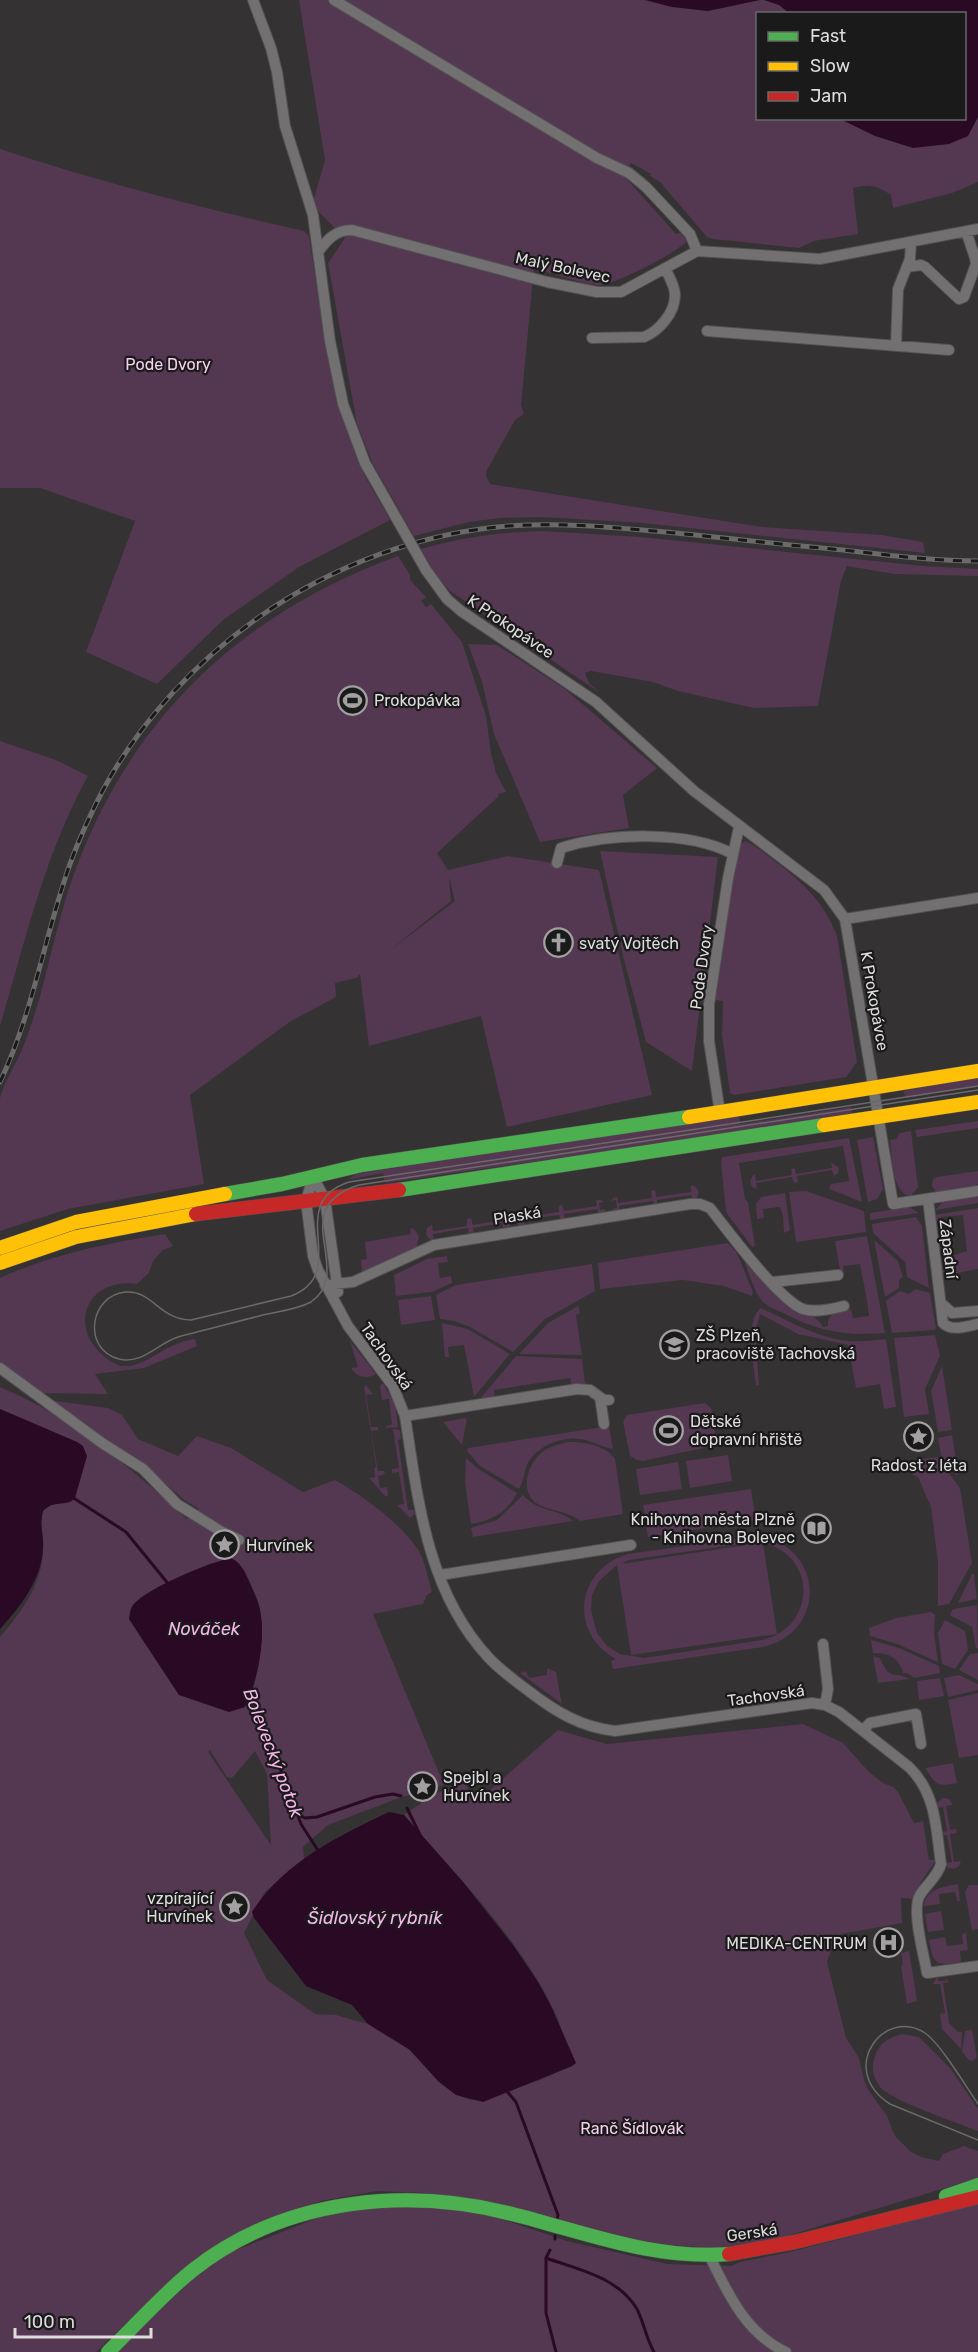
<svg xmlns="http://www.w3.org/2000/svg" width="978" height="2352" font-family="Rubik,sans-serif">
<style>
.green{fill:#543750;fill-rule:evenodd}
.water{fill:#2a0925}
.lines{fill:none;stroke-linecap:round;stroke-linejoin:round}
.stream{stroke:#2a0925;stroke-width:3}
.street-casing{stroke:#525152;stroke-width:12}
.fast-casing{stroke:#525152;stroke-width:15}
.slow-casing{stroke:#525152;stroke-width:15}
.jam-casing{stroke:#525152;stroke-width:15}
.street{stroke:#727071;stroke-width:10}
.fast{stroke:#4caf50;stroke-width:14}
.slow{stroke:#ffc107;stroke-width:14}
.jam{stroke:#c62828;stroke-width:14}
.tram{stroke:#6b696a;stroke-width:1.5}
.rail-casing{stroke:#6b696a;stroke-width:5}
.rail{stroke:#1b1a1b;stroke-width:3;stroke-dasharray:9;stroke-linecap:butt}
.street-bridge-casing{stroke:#525152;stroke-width:12;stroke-linecap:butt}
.street-bridge{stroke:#727071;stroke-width:10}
.labels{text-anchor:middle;stroke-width:4.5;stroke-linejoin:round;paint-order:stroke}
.street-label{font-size:16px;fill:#dfdcde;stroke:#1b1a1b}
.park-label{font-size:16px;fill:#f8cff0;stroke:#1b1a1b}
.poi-label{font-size:16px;fill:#dfdcde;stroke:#1b1a1b;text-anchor:start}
.water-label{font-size:18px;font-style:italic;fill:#f7b4eb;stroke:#1b1a1b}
</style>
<rect width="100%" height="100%" fill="#343233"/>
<path class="green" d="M299,0H808L819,13L758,14V118H964L978,44V182L952,193L893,208L891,195C875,185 871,184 853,188L858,234L814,241L799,248L713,239L707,237L660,182L650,176L651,174L631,163L625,177L676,234L683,232L688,237L687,241C677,253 611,287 597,285C576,282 554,274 534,268L521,405L524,414L515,420L487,470L486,476L490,484L762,527L882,535L923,542L925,553L642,523L542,517L500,518L469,522L414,536L373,464L357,424L328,263L345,238L318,211L313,202L325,160Z
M0,149C100,182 201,208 304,231L309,236C321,313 330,391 359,463C367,483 380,501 390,520L299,567L223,620L157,684L86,652L135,521L40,488H0Z
M542,531L641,537L924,566L978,569V576L894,574L847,566L841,581L818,706L754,708L678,691L653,682L591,671L585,673L589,683L600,693L450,591L437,576L421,549C461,537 500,532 542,531Z
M398,556L410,575V580L426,597L421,601L426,607L431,604L462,642L486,716L491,753L496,773L506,792L498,794L499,796L437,853L448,870L508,856L599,870L652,1095L507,1127L481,1016L369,1046L360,974L356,978L335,983L336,997L291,1021L190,1095L204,1184L68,1209L0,1231C0,1201 0,1170 0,1140C0,1127 0,1112 0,1099C1,1089 15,1065 20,1054C29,1033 36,1011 42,989C53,947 62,904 78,863C137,711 247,611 398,556ZM449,877L455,901L390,950L451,901Z
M468,644L497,645L565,689L657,768L623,795L629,828L540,842L494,734L482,682Z
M0,741L56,760L88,776C45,853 25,942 0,1026Z
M745,841C757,846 766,855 776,862C803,883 825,903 837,936L857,1062L846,1077L734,1095L730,1093L722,1035L723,1001L714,1000L736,856L739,846Z
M600,851L718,857L692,1071L646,1042L623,956Z
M978,1076V1087L906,1098L903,1091Z
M851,1107L853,1116L385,1183L383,1173L347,1180L356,1174L739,1114L740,1124Z
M978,1121V1128L917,1137L915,1130Z
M911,1131L918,1187L911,1196C892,1196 892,1155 890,1140L896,1139L900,1133Z
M873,1137L883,1189L877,1199L868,1202L857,1140Z
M849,1138L862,1202L829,1189L831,1184L849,1181L843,1146L739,1163L745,1199L748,1202L755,1246L752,1247L726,1212L721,1162L722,1157Z
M831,1162L839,1168L838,1173L834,1176L832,1170L797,1176L798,1182L794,1183L792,1177L756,1183L757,1189C749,1187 748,1179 755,1174L756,1181L792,1175L791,1169L795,1168L796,1174L832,1168Z
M978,1171V1184L976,1186L936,1192L932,1186L933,1179L937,1177Z
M691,1185L696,1187L699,1192L697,1198L693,1201L691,1195L657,1200V1207H654L653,1201L619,1206V1212L613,1211L612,1209L617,1208L616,1200L611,1201L613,1198L617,1197L618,1203L652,1198L651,1191L655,1190L656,1197L691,1192Z
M806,1191L864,1211L866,1232L796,1242L789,1192Z
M785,1193L790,1230L784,1233L783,1216L780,1207L763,1209L764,1218L757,1219L756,1204L761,1197Z
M978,1196V1203L935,1210L944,1201Z
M596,1200H601L604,1202L599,1203L600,1210L605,1209L604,1214L599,1215L597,1209L564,1214L565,1220L561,1221L559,1215L524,1220L525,1227L519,1226L517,1223L521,1222L520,1214L516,1215L518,1211L522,1210L524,1217L559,1212V1206L562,1205L564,1211L597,1206Z
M909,1207L919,1213L870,1220V1213Z
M978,1208V1269L942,1276L940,1260L967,1251L963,1215L941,1217V1222H935L934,1215Z
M504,1213L508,1215L504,1216L506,1224H510L509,1228L504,1230L502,1223L473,1228L474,1234L469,1235L468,1228L433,1234L434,1241L429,1239L426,1234L427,1228L432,1225L433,1231L467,1226V1219L471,1218L473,1225L501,1220V1214Z
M916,1217L922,1226L929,1288L907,1277L905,1262L873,1233L872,1224Z
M410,1228L414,1229L419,1236L417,1247L362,1273L361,1260L367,1259L365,1242L411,1234Z
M165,1234L173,1246L163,1250L153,1261L149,1273L137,1284C88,1277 66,1326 105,1357C109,1360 116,1365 121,1366C141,1369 159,1350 177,1344C183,1341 189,1340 195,1339L197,1346L144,1368L95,1374L108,1394L38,1393L0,1364V1278C52,1254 108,1243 165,1234Z
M867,1236L885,1333C846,1336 819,1332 783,1313C777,1310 768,1307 763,1302C753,1291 746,1265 741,1251C753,1266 768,1292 784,1303C796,1312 816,1312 823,1327L828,1326C827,1312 840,1311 851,1309L853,1318L869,1316C867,1296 863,1282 860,1264L843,1266L844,1276H841L835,1241Z
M874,1240L898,1261L903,1277L899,1280V1288L885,1297Z
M728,1243L737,1253L753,1292L752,1296L724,1286L683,1280L600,1289L598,1263Z
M447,1256L448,1262L438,1263L440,1278L451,1276L452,1283L432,1292L396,1296L394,1275L427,1259Z
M592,1264L595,1291L545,1319L513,1352L470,1327L454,1321L440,1319L436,1295L456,1285Z
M915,1289L930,1293L936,1328L935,1330L892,1333L886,1301L900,1291L909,1294Z
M431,1296L435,1320L401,1325L398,1300Z
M578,1306L580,1313L576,1315L582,1355L519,1354L548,1323Z
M761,1308C790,1321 817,1338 849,1341C861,1342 874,1340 886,1339L896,1407L884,1409L880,1384L856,1388L848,1345L798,1334L760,1314L755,1333L759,1385H756C754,1367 744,1320 761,1308Z
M442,1323L468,1329L510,1354L474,1397L464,1345L448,1347L449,1357H445Z
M935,1335L940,1356L925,1389L929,1414L904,1417L894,1338Z
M350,1341L376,1374L375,1375C365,1379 357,1377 351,1368L358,1367Z
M516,1356L582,1359L585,1383L571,1385L570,1378L494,1390L495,1397L479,1400Z
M942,1366L952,1430L938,1432L931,1391Z
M383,1383L395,1405L398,1427L386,1428V1426L392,1424L389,1399L382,1400L380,1386Z
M367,1386L373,1394L366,1395L371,1427H378V1430L371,1431L378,1471H384L385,1474L378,1476L380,1488L387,1487L388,1495L386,1497L369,1478L375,1477L374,1469L376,1466L364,1387H362Z
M0,1387C71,1416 131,1468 187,1519L199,1509L183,1499L141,1462L108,1443L48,1400L108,1408L122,1415L138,1439L178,1456L197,1436L231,1448L303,1492L335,1480C363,1496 398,1521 417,1548C425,1559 428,1579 432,1592L427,1595L423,1604L373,1614L444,1785L399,1798L328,1825L303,1847L304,1859L264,1893L244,1933L267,1980L315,2014L336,2015L368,2024L406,2046L439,2082L462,2097L471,2100L507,2091L540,2080L572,2066C567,2052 564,2036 559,2022C528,1947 457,1876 404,1815L434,1794L465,1783L473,1797L490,1790L558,1730L607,1744L803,1724L843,1743L869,1772L883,1783L893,1787L898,1792L914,1823L923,1821L929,1860H936L921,1882L914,1899L901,1898L902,1923L841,1934L833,1945L827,1962L846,2038L859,2058L864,2080L869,2091L887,2116L895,2136L910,2151L921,2157L939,2161L943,2154L964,2146L978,2151V2178L777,2239L712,2248L671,2245L608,2236L427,2193L377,2191L321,2201L223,2241L177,2275L96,2352H0V1637C22,1612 43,1582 43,1549C44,1535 39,1525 43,1511L53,1503H66L77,1442L0,1409ZM211,1563L244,1570C250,1583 257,1596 260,1609C265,1634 259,1669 252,1693L179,1695L129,1619L168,1583ZM210,1750L227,1777L232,1778L255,1751L267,1774L271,1845L208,1752Z
M705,1403L711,1408L716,1440L713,1446L643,1461L637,1460L630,1456L623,1422L627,1415Z
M465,1418L467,1419L462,1445L443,1422Z
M609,1426L613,1449C602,1447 592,1441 581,1439C562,1436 538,1445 528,1463C524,1471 524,1481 519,1489L480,1466L467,1451L468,1448Z
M393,1429L400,1430L401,1439L398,1440L408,1510H414L415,1514L410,1518L397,1505L404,1504L399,1472L392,1473V1469L399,1468Z
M952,1435L958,1474L956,1475L941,1455L938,1438Z
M568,1442C582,1441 608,1446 615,1459L623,1514L580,1521C567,1510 549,1512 536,1503C519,1491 528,1464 541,1453C549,1446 558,1445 568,1442Z
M728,1455L732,1481L690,1488L686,1461Z
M937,1457L960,1488L972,1563L949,1604L938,1606V1563L931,1507L918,1477L913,1475L910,1461Z
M466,1458L477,1468L517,1493C508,1512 491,1521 471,1524L465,1483Z
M678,1462L682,1489L640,1495L636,1469Z
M751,1489L756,1520L648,1537L643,1505Z
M523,1495C539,1513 558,1508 573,1521L473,1537L471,1528L497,1520Z
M755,1536C823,1542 830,1631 763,1647L613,1669L611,1661L616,1659C568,1633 576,1569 628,1554ZM747,1543H759L621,1564L629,1560ZM763,1543C818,1555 816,1628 762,1640L644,1658L620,1654L607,1646L597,1633L591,1610L592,1595L599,1581L617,1565L631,1655L777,1634Z
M972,1574H974L977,1599L958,1603Z
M977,1605L978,1648L976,1649L972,1627L950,1615L953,1609Z
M931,1612L935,1615L934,1633L938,1662L897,1644L870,1636L869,1628L896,1618Z
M945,1620L965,1631L968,1650L955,1669L942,1664L938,1633Z
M871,1640L899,1648L939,1666L940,1673L914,1678L907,1673H903C899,1657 888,1653 873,1653Z
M978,1653V1680L959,1670L970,1654Z
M873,1656L880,1658C890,1682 893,1670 910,1679L878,1683Z
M547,1668L556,1672L562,1704L520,1673L526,1671L529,1678L547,1675Z
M959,1675L978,1684V1690L948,1697L944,1678Z
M940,1678L944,1696L919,1700L917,1681Z
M978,1693V1755L959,1758L948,1700Z
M953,1763L957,1783C937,1787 936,1785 925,1768Z
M943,1798L949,1799L953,1805L946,1806L950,1830L956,1829L957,1833L950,1834L954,1862L961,1861L959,1866L954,1869L948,1868L945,1863L952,1862L947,1835L941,1836L940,1832L947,1831L943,1807L936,1808L938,1802Z
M958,1884L960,1901H957L955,1892L939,1894L940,1904L924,1906C926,1888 943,1887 958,1884Z
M969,1885H978V1929L972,1930L965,1892Z
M941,1911L944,1930L928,1932L925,1914Z
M966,1933L968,1950L960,1951L961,1962C936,1966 933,1965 929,1940L945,1937L947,1946L963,1944L962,1934Z
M909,1951L917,2001L907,2004L901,1966L903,1965L901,1953Z
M937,1977L938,1981H946L945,1977L949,1982L943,1983L949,2023L958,2032H962L961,2049L942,2029L940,2014L945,2013L940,1984H933Z
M972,2030L977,2057L973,2061L969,2060L962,2052L965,2031Z
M902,2034L919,2037L950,2068L978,2109V2131C958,2123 892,2101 880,2087C873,2078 871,2067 875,2056C879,2043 890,2037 902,2034Z
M978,2203V2352H115L199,2274L229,2253L325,2215L379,2205L445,2208L493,2216L567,2241L667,2264L731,2266L740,2262L790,2252Z"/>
<path class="water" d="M645,0H760L708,11L672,7Z
M764,0H978V117L968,136L949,144L913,148L875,136L840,119L964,118V14L789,13L779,5Z
M0,1409L77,1442L83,1446L87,1456L75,1498C66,1508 54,1499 43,1511C39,1527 44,1534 43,1548C42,1579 20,1607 0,1629Z
M231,1558C240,1562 244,1570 248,1579C252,1589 258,1599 260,1610C266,1639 258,1680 245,1707L229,1712L179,1695L129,1619C130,1613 130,1610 133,1605C147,1588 208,1563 231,1558Z
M389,1812L404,1815L463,1882L513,1945L538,1982L551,2006L576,2063L572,2066L483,2102L456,2095L439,2082L410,2050L368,2024L352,2005L306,1986L254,1918L252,1912C283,1863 338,1836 389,1812Z"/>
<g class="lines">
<path class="stream" d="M72,1497L126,1532L170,1586
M251,1691L301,1824L319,1852
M407,1808L420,1835
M297,1814L305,1818L317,1817L375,1797L393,1794L401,1796
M505,2089L516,2102L558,2215L557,2220
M555,2239V2236
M550,2250L546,2258V2313L556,2352
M546,2258C579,2270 618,2277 637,2309C644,2323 646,2338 654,2352"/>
<defs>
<path id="street" d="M253,0L271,48L277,72L285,126L313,215L330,341L343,404L365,463L398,521
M334,0L597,158L629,173L646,187L690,234L697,251
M966,231L975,258
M318,252C327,240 335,230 352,230L547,282L597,292H621L697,251L820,259L978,229
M907,267L921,265L925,267L959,299L964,297L976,264L975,258L978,255
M707,331L949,350
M592,338L644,337C659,331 675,313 675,295C675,286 669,277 665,268
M896,346L898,289L910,259L911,242
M426,570L447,599L461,611L596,702L694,791L824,890L845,919L893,1204L978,1191
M557,863L561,848C609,833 688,830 733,854
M845,919L978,898
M720,1113L709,1041V1004L728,878L739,827
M313,1177L306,1201L313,1256L318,1270L348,1326L393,1386L405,1416C418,1500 427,1591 488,1657C500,1670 515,1681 530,1692C556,1712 581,1727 615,1731L812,1703L825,1705L839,1712L909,1767C936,1793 936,1828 941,1864C938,1876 927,1884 920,1895C911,1910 924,1955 927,1973L978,1966
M313,1177L325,1199L338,1292
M928,1199L943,1323C951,1332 967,1326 978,1324
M773,1282L838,1275
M325,1285L353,1282L434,1245L690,1204H700L710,1208C728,1231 779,1300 803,1309C815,1313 832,1309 844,1306
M941,1303L952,1313L978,1311
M0,1368L102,1443L143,1469L177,1504L222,1532L239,1540
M600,1397L604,1424
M405,1416L577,1389L590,1390L604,1400H609
M440,1575L631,1545
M823,1644L828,1689L825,1705
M863,1730L870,1723L916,1714L921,1744
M709,2255C727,2292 746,2334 786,2352"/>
<path id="fast" d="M399,1190L824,1125
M225,1194L282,1184L362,1165L689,1117
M946,2196L978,2185
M108,2352C135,2326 164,2293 193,2270C286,2197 409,2186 520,2216C589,2234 656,2260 729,2254"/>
<path id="slow" d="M689,1117L978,1071
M824,1125L978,1102
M0,1248L76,1222L225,1194
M0,1263L76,1237L196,1214"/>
<path id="jam" d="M196,1214L399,1190
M729,2254L795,2242L978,2197"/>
</defs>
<use href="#street" class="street-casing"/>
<use href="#fast" class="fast-casing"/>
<use href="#slow" class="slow-casing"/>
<use href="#jam" class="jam-casing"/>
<use href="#street" class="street"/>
<use href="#fast" class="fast"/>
<use href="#slow" class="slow"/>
<use href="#jam" class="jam"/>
<path class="tram" d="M978,1086L349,1182C282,1204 353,1272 291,1296L191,1320C160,1320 152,1290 126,1292C89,1295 82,1350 119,1359C142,1365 158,1343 178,1337C207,1329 237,1322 267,1314C282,1311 298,1309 311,1302C356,1271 284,1208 359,1185L978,1090
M978,2104C967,2088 940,2043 925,2033C885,2006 836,2069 890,2104L978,2140"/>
<defs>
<path id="rail" d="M0,1082C30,1019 42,951 63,885C73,852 87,821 103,790C141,720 197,660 262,615C334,565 421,533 508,526C565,522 620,528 676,533C732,539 787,545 843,550C888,555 933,561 978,561"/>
</defs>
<use href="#rail" class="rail-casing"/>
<use href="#rail" class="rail"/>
<defs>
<path id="street-bridge" d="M398,521L426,570"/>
</defs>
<use href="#street-bridge" class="street-bridge-casing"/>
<use href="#street-bridge" class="street-bridge"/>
</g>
<defs>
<symbol id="stadium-ring" viewBox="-11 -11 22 22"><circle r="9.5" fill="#1b1a1b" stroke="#a3a0a2" stroke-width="1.5"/><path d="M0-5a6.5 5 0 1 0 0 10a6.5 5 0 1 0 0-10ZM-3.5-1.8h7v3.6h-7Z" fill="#a3a0a2"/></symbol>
<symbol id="church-ring" viewBox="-11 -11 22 22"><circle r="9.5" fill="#1b1a1b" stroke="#a3a0a2" stroke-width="1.5"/><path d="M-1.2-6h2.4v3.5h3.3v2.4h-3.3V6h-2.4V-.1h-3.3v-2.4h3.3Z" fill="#a3a0a2"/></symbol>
<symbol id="school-ring" viewBox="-11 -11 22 22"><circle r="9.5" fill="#1b1a1b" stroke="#a3a0a2" stroke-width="1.5"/><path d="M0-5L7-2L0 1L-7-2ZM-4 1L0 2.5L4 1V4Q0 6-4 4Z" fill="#a3a0a2"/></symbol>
<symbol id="sight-ring" viewBox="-11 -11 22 22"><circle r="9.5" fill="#1b1a1b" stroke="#a3a0a2" stroke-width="1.5"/><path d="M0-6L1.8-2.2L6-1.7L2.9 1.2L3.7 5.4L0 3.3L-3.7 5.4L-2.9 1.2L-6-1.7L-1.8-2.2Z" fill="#a3a0a2"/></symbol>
<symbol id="library-ring" viewBox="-11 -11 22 22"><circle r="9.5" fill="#1b1a1b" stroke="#a3a0a2" stroke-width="1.5"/><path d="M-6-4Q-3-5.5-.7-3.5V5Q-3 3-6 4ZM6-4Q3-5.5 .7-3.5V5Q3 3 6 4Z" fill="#a3a0a2"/></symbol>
<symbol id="hospital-ring" viewBox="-11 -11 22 22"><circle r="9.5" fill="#1b1a1b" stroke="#a3a0a2" stroke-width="1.5"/><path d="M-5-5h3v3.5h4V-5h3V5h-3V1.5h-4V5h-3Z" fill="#a3a0a2"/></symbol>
</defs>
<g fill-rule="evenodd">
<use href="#stadium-ring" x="336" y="684" width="33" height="33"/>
<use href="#church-ring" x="542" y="926" width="33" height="33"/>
<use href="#school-ring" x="658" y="1328" width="33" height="33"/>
<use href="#stadium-ring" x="652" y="1414" width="33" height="33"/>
<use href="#sight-ring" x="902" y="1420" width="33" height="33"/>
<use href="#library-ring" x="800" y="1512" width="33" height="33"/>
<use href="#sight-ring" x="208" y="1528" width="33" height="33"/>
<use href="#sight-ring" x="406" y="1770" width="33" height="33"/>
<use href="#sight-ring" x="218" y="1890" width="33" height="33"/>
<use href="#hospital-ring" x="872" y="1926" width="33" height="33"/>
</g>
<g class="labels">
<g class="street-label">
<text transform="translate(563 267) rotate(12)" y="6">Malý Bolevec</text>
<text transform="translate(511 626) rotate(34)" y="6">K Prokopávce</text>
<text transform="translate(701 967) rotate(-82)" y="6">Pode Dvory</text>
<text transform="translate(875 1001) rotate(80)" y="6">K Prokopávce</text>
<text transform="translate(517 1215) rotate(-9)" y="6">Plaská</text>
<text transform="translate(949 1249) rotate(83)" y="6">Západní</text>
<text transform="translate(387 1356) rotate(55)" y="6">Tachovská</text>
<text transform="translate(766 1695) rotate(-8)" y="6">Tachovská</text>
<text transform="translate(752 2232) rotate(-8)" y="6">Gerská</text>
</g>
<g class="park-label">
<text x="168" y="370">Pode Dvory</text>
<text x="632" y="2134">Ranč Šídlovák</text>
</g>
<g class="poi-label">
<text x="374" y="706">Prokopávka</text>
<text x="579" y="949">svatý Vojtěch</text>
<text x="696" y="1341">ZŠ Plzeň,<tspan x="696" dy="18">pracoviště Tachovská</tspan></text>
<text x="690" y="1427">Dětské<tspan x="690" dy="18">dopravní hřiště</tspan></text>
<text x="919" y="1471" text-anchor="middle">Radost z léta</text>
<text x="795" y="1525" text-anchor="end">Knihovna města Plzně<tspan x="795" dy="18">- Knihovna Bolevec</tspan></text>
<text x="246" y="1551">Hurvínek</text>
<text x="443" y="1783">Spejbl a<tspan x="443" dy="18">Hurvínek</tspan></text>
<text x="213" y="1904" text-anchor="end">vzpírající<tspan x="213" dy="18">Hurvínek</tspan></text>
<text x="867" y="1949" text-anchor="end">MEDIKA-CENTRUM</text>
</g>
<g class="water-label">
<text x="204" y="1635">Nováček</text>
<text transform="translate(273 1753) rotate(69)" y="6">Bolevecký potok</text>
<text x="375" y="1924">Šidlovský rybník</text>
</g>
</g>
<rect x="756" y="12" width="210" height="108" fill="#1b1a1b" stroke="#696869" stroke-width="1.5"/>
<rect x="768" y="32" width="30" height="9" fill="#4caf50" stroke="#696869" stroke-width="1.5"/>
<text x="810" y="42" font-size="18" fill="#dfdcde">Fast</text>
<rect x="768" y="62" width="30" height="9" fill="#ffc107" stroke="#696869" stroke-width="1.5"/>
<text x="810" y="72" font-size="18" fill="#dfdcde">Slow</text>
<rect x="768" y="92" width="30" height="9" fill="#c62828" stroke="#696869" stroke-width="1.5"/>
<text x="810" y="102" font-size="18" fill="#dfdcde">Jam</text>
<path d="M15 2328v9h136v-9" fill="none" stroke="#dfdcde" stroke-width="3"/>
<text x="24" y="2328" font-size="18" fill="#dfdcde" stroke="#1b1a1b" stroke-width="4.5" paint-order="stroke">100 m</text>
</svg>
